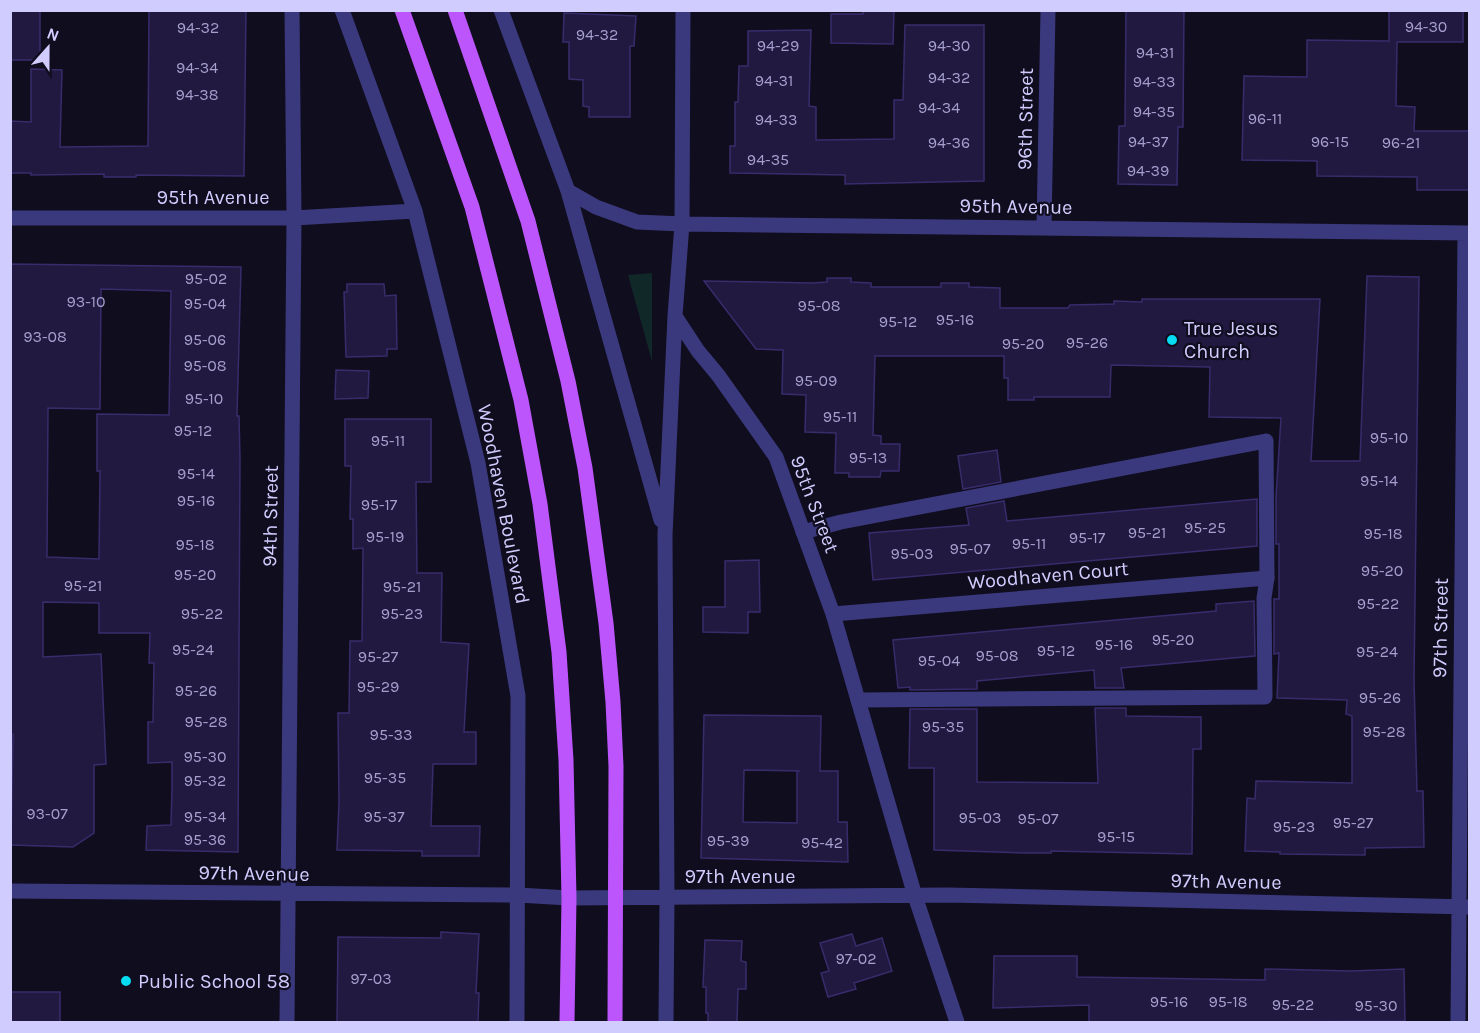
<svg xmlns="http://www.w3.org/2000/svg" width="1480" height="1033" font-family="Karla,sans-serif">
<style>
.green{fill:#102928}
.building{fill:#211940;stroke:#382c6b;stroke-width:1.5;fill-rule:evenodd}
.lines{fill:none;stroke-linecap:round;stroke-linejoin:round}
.lane{stroke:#3b397d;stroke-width:15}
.street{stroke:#3b397d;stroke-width:15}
.primary{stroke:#bd55fc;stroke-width:15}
.poi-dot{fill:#05dbf1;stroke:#100d1f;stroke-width:2}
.labels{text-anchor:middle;stroke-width:4.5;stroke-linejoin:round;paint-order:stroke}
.number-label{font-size:16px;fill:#a59fce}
.street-label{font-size:20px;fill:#d1ccfe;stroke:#100d1f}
.poi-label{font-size:20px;fill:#d1ccfe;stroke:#100d1f;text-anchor:start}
</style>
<rect width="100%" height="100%" fill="#100d1f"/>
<path class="green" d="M652,273V361L628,275Z"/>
<path class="building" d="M10,10H40V60H10Z
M149,10H246L244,176L136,175V177H104V174L31,175V173H10V121L31,122V69L62,70L60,147L148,146Z
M863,10H894L893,44L831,43V14H863Z
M1126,10H1184L1183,127H1178L1177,185L1118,184L1119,126H1125Z
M1389,10H1463V42H1397L1396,106L1415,107L1414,131H1470V190H1417V177L1317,176V161L1242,160L1244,76L1307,77V40L1389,41Z
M564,13L636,16L634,46H630V117H589V107L583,106V80L569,79V42H563Z
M905,25H984V181L845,184V175L730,173V146H735V102H738L739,66H748V31L811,30L809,106L816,107V140L894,139V100H903Z
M10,264L241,267L237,416H239L240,458L238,852L146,850L147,826L171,825L172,788V762L148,763V722H153L154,663H149L150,633H99V603L43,602V657L101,654L106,764L94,765V833L73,847L11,845L13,734H10ZM101,289L171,291L169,415L97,414V471H100L99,559L47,557L48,408L100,409Z
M1367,276L1419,277L1414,680L1417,791H1423L1424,847L1365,848V855L1280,854V852L1245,851L1247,798L1255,799L1256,781L1352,783V716L1346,714L1347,700L1277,698L1279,653L1274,654V599H1279V544H1276V497L1281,418L1209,417L1210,367L1111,365L1110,397H1034V400H1008V378H1004V356H875L873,435L881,436V444H900L899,471H881L880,477H849V473H835L836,433L805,432L806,395L782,394L783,350L756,349L704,281L812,283L827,282V278H851V282L871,283V287H941V283H969V287L1000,288V308H1068L1070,305L1114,304V301L1142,302V299H1320L1311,461H1360Z
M347,284H384L385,296L396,295L397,349H387V356L346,357L344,292H347Z
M336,370L369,371L368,398L335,399Z
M345,419H431V482H416L417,573H442L441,642L469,644L464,732H476V764H433L431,826H480L479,856H422V851L337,850L339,802L338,713H349L350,641H362L363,548L353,549V519H350L351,466H345Z
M997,450L1001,482L963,489L958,456Z
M1257,499V546L873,580L869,533L969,525L966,508L1004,501L1007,521Z
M759,560L760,612H748V633L703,632V607H725V561Z
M1254,601L1255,656L1121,668L1124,688H1095L1094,670L977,681V689L910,690V687L898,688L893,640L1216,611V604Z
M1095,708H1126V716L1201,717V749H1193L1192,854L1051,851V853H1026L934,850V768H909L910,709H977V782L1098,783Z
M704,715L821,716L820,771H838V822H847L848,862L701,858ZM744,770L800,771H797V823L743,822Z
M441,932L479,934L476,993H479L478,1023H337L338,937L441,938Z
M852,934L856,946L882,938L892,971L854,983L856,989L828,997L821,973L829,971L820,943Z
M705,940L742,941L741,961L746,962V989H738L737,1022H708V1013H706V987H703Z
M994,956H1077V977L1265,980V969L1351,971L1404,969L1405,1021L1089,1023V1005L993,1008Z
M10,992H60V1023H10Z"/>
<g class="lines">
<path class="lane" d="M803,532L841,522L1266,441L1267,578L1264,598L1265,697L858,700"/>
<path class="street" d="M342,10L415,211L478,463L518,696L517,1022
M501,10L568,191L661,520
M568,191L596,207L637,222L682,224L1470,233
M10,218H294L415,211
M1044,227L1048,10
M675,316L698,351L718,375L776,457L833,614L915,896L957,1022
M833,614L1267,578
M10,891L518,895L569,898L948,895L1470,907
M287,1022L294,218L292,10
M666,1022L667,897L665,535L675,316L682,224L683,10
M1458,1022L1465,233"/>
<path class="primary" d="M402,10L472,207L521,400L540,504L559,652L566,760L569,898L567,1022
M455,10L528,221L568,381L585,468L606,623L613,702L616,766L615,1022"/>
</g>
<g class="poi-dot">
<circle cx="1172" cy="340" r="6"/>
<circle cx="126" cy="981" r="6"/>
</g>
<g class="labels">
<g class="number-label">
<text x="1426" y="32">94-30</text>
<text x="198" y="33">94-32</text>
<text x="597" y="40">94-32</text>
<text x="778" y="51">94-29</text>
<text x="949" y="51">94-30</text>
<text x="1155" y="58">94-31</text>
<text x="197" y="73">94-34</text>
<text x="949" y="83">94-32</text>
<text x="774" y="86">94-31</text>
<text x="1154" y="87">94-33</text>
<text x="197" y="100">94-38</text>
<text x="939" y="113">94-34</text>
<text x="1154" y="117">94-35</text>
<text x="1265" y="124">96-11</text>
<text x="776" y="125">94-33</text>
<text x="1148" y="147">94-37</text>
<text x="1330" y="147">96-15</text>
<text x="949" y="148">94-36</text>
<text x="1401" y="148">96-21</text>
<text x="768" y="165">94-35</text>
<text x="1148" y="176">94-39</text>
<text x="206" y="284">95-02</text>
<text x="86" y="307">93-10</text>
<text x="205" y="309">95-04</text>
<text x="819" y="311">95-08</text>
<text x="955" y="325">95-16</text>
<text x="898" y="327">95-12</text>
<text x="45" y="342">93-08</text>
<text x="205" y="345">95-06</text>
<text x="1087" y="348">95-26</text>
<text x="1023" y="349">95-20</text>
<text x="205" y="371">95-08</text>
<text x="816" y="386">95-09</text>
<text x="204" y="404">95-10</text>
<text x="840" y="422">95-11</text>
<text x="193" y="436">95-12</text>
<text x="1389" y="443">95-10</text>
<text x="388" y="446">95-11</text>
<text x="868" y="463">95-13</text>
<text x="196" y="479">95-14</text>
<text x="1379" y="486">95-14</text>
<text x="196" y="506">95-16</text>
<text x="379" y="510">95-17</text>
<text x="1205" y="533">95-25</text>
<text x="1147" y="538">95-21</text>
<text x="1383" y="539">95-18</text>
<text x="385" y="542">95-19</text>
<text x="1087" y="543">95-17</text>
<text x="1029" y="549">95-11</text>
<text x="195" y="550">95-18</text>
<text x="970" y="554">95-07</text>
<text x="912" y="559">95-03</text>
<text x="1382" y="576">95-20</text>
<text x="195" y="580">95-20</text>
<text x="83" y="591">95-21</text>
<text x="402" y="592">95-21</text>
<text x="1378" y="609">95-22</text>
<text x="202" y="619">95-22</text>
<text x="402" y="619">95-23</text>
<text x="1173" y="645">95-20</text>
<text x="1114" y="650">95-16</text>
<text x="193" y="655">95-24</text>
<text x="1056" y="656">95-12</text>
<text x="1377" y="657">95-24</text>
<text x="997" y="661">95-08</text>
<text x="378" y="662">95-27</text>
<text x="939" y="666">95-04</text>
<text x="378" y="692">95-29</text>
<text x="196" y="696">95-26</text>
<text x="1380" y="703">95-26</text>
<text x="206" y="727">95-28</text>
<text x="943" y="732">95-35</text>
<text x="1384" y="737">95-28</text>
<text x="391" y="740">95-33</text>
<text x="205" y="762">95-30</text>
<text x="385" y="783">95-35</text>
<text x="205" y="786">95-32</text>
<text x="47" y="819">93-07</text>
<text x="205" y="822">95-34</text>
<text x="384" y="822">95-37</text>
<text x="980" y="823">95-03</text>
<text x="1038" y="824">95-07</text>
<text x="1353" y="828">95-27</text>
<text x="1294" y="832">95-23</text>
<text x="1116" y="842">95-15</text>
<text x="205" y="845">95-36</text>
<text x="728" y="846">95-39</text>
<text x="822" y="848">95-42</text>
<text x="856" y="964">97-02</text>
<text x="371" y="984">97-03</text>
<text x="1169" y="1007">95-16</text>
<text x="1228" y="1007">95-18</text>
<text x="1293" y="1010">95-22</text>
<text x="1376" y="1011">95-30</text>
</g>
<g class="street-label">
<text transform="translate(1025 119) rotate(-89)" y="7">96th Street</text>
<text x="213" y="204">95th Avenue</text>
<text transform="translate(1016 206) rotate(1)" y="7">95th Avenue</text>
<text transform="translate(504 504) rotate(79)" y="7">Woodhaven Boulevard</text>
<text transform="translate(815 504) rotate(69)" y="7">95th Street</text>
<text transform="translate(270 516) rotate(-89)" y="7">94th Street</text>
<text transform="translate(1048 575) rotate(-5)" y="7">Woodhaven Court</text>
<text transform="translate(1440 628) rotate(-89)" y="7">97th Street</text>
<text transform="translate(254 873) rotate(1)" y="7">97th Avenue</text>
<text x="740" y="883">97th Avenue</text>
<text transform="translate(1226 881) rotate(1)" y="7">97th Avenue</text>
</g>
<g class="poi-label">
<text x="1184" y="335">True Jesus<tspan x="1184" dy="23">Church</tspan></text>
<text x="138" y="988">Public School 58</text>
</g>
</g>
<rect width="1480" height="1033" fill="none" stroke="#d1ccfe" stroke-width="24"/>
<g transform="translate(48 48) rotate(21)" stroke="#100d1f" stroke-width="4.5" paint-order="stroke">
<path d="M0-4.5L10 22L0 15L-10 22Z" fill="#d1ccfe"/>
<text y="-9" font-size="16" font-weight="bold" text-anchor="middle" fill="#d1ccfe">N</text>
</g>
</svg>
